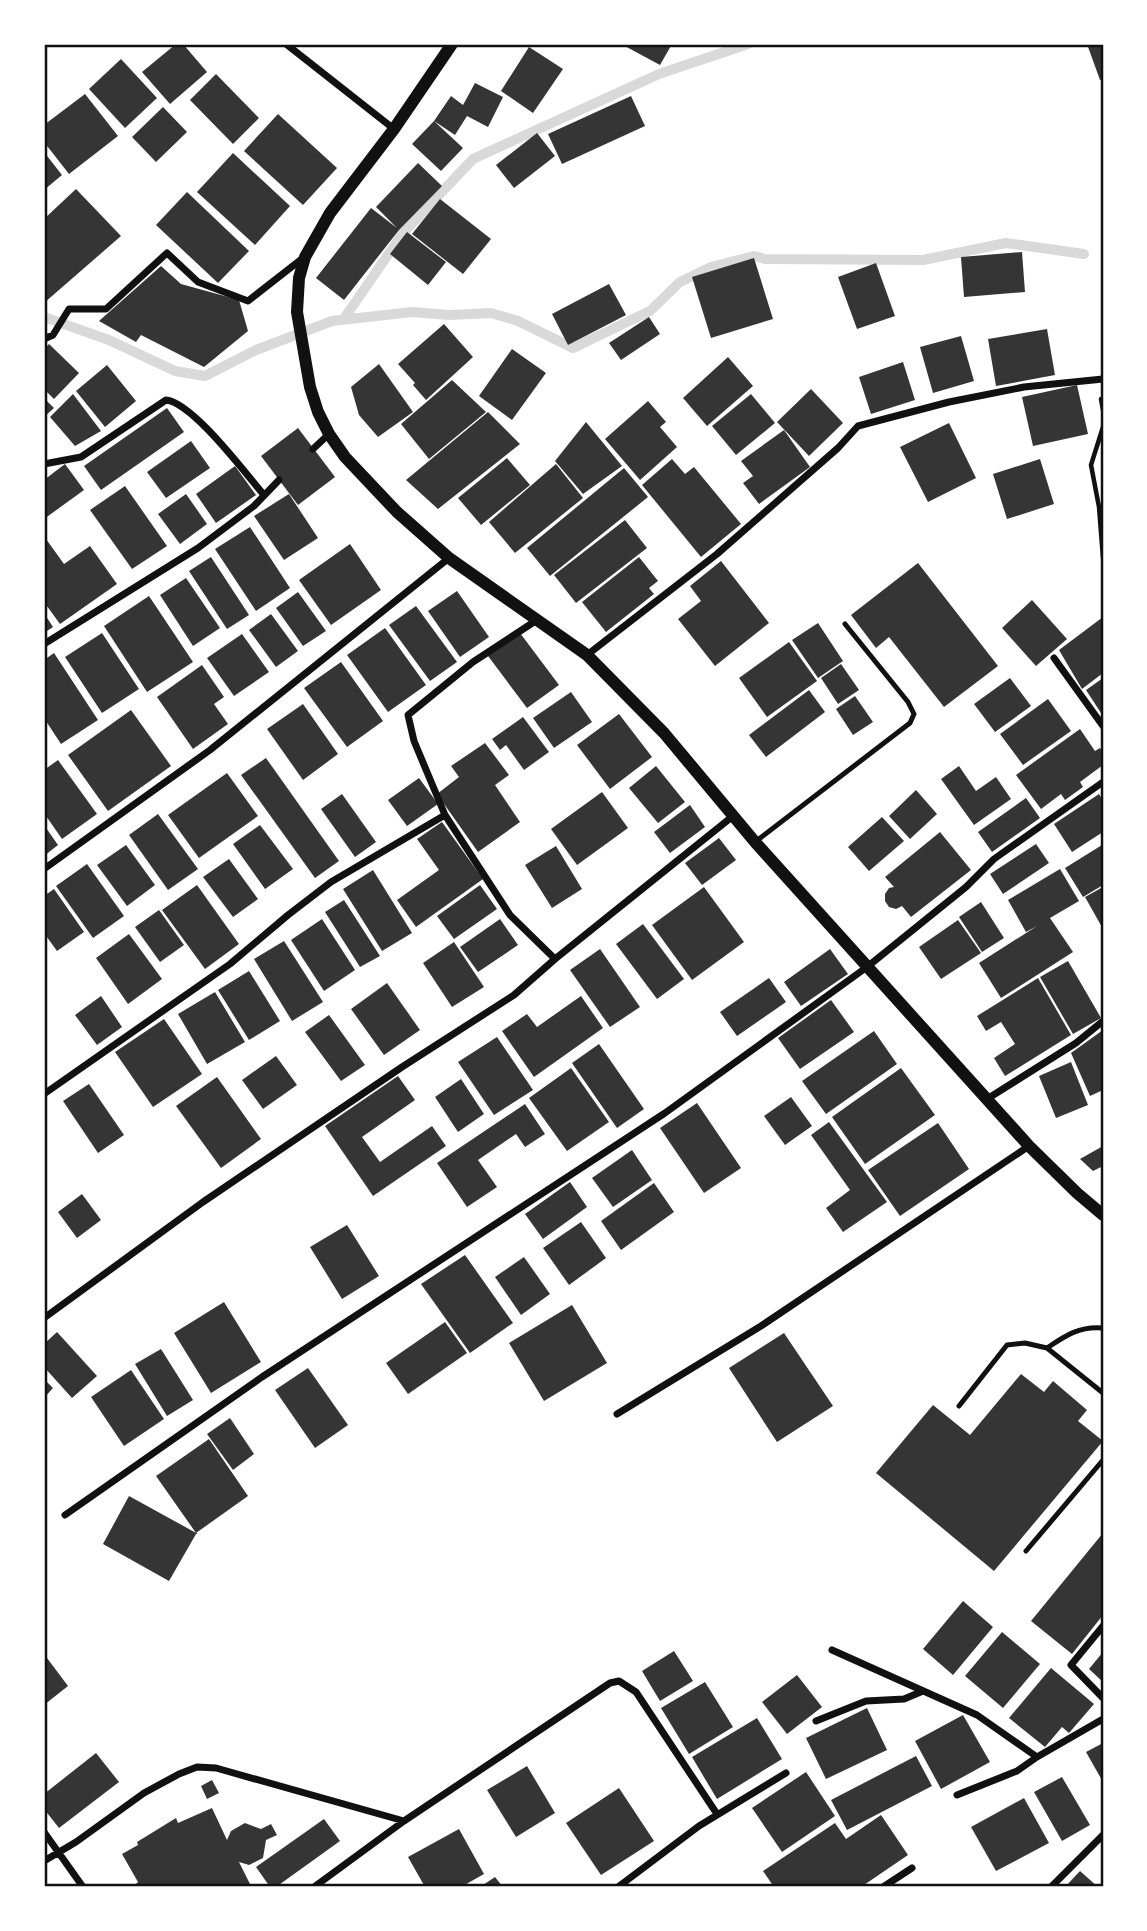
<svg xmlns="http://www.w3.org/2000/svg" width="1147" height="1931" font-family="'Sofia Sans Condensed',sans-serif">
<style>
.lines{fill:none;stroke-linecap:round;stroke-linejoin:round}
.stream{stroke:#d9d9d9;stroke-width:10}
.building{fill:#353535}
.path{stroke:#111;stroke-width:4.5}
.service{stroke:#111;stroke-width:5}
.minor{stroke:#111;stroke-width:7}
.tertiary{stroke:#111;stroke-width:12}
.neatline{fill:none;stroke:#111;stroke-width:2.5}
</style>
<rect width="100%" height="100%" fill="#fff"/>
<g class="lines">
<path class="stream" d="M44,317L109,340L175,371L205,376L256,350L332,321L412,312L449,315L491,313L518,321L573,348L650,311L680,282L711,267L754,256L765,259L923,260L1006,243L1084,254
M343,320L403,233L473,159L659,74L748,44"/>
</g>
<path class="building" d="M176,44H183L207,72L170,104L142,72Z
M621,44H672L660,65Z
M1087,44H1103V79L1100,80Z
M529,47L563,69L533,113L501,91Z
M121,59L157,98L125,128L89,89Z
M216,74L259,118L233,144L190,100Z
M475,83L503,97L488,127L467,116L455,135L434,121L451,96L463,105Z
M85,94L118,136L69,174L44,142V125Z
M631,96L645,126L562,164L548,134Z
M163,107L187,132L156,162L132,137Z
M278,114L337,168L303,205L244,151Z
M434,121L463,148L441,171L412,144Z
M537,133L555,156L514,188L496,165Z
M44,152L62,175L44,190Z
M233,153L290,206L255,245L197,192Z
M418,163L442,186L399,230L344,300L316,278L371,208L397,228L376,207Z
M76,189L121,236L44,303V219Z
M187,192L249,251L218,283L156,225Z
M440,199L491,239L463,274L412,234Z
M407,232L446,262L428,285L390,254Z
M1022,252L1025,292L964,297L961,257Z
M754,258L773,319L711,338L692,277Z
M876,263L895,316L857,329L838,277Z
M161,266L181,284L239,300L248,331L204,367L141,335L136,342L99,321Z
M609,284L626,315L568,345L552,314Z
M649,317L660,334L621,360L609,343Z
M444,324L473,357L426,400L413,385L415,383L398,364Z
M1047,329L1055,375L996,386L988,339Z
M961,336L974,381L933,393L920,347Z
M49,344L79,373L54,399L44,389V349Z
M512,349L546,373L512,420L479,396Z
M728,357L753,386L707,426L683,398Z
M903,362L915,400L871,414L859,377Z
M379,364L413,412L378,437L359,415L351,387Z
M107,365L136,401L105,427L76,391Z
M452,380L486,412L429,459L401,424Z
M1077,385L1088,434L1033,446L1022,397Z
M811,389L843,423L809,456L777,422Z
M73,394L101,431L75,446L50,417Z
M751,394L775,423L736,455L712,426Z
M44,398L54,408L44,417Z
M648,401L666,422L660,427L677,447L640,480L605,439Z
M167,408L184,432L101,490L84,466Z
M488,412L520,444L438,509L406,480Z
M586,422L622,466L583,494L555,461Z
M949,423L976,478L928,502L900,447Z
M298,428L335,477L298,505L261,456Z
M784,430L810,467L759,504L743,483L753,476L741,461Z
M191,441L210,468L166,498L147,472Z
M507,458L530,485L481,525L458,498Z
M672,459L685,474L694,467L741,524L701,557L642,485Z
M1040,459L1054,504L1007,519L993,474Z
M65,464L84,490L44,519V480Z
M556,464L583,498L515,553L489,522Z
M235,466L256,495L216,523L196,494Z
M624,468L648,497L550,576L527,548Z
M125,486L167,546L132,569L90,510Z
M186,494L207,524L180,544L158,514Z
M289,494L318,538L284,560L254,516Z
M625,520L647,548L576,603L554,575Z
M250,527L290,588L256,611L215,549Z
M46,539L64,564L90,546L117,584L60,624L44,602V541Z
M350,544L381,590L331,625L299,580Z
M211,557L249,615L227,629L189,571Z
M639,557L658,581L649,588L654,594L606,632L582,602Z
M721,561L769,623L715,666L678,619L701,601L690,586Z
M918,563L998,666L944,707L889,637L876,648L851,615Z
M186,578L220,628L193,646L160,595Z
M457,591L489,637L460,657L428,611Z
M298,592L326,631L303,646L276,608Z
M149,596L193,662L147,692L104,626Z
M1032,600L1067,639L1036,666L1002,628Z
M416,606L457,662L430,681L389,625Z
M44,613L53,627L44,633Z
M271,614L298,651L276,667L249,630Z
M1103,617V673L1082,689L1059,650Z
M818,623L843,661L818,678L792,640Z
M385,628L426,685L388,712L347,655Z
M102,633L139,689L102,713L65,657Z
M520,633L559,685L527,708L488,656Z
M242,634L269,672L234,696L207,658Z
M789,642L817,681L767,717L739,678Z
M54,653L98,720L61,744L44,718V660Z
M341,662L383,721L347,747L304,688Z
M841,664L859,690L838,704L821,678Z
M202,665L224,697L214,704L228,724L193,749L157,697Z
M1010,678L1031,706L995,732L974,704Z
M1103,678V716L1086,690Z
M809,690L825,712L766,757L749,735Z
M571,692L592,722L554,748L533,718Z
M855,696L873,722L853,735L836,709Z
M1048,699L1071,731L1023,765L1000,734Z
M303,704L338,754L303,780L267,729Z
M131,710L171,766L108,811L68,755Z
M619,714L652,757L610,789L577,745Z
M523,717L549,752L524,770L506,745L500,750L492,739Z
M1080,729L1095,751L1100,748L1103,753V765L1080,782L1083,787L1065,800L1061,794L1041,809L1016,775Z
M485,743L509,775L495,785L520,822L478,852L437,794L459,777L451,766Z
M266,758L339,861L315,878L241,775Z
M58,760L97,814L62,839L44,813V770Z
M656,766L685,802L658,823L629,788Z
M959,766L976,791L996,777L1011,799L974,825L941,779Z
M227,773L258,816L199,858L168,815Z
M419,778L438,804L407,826L388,800Z
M916,790L937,814L910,839L889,816Z
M602,792L628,828L577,865L551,829Z
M342,794L376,842L355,857L321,809Z
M1099,794L1103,801V832L1072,852L1054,824Z
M1026,798L1040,818L992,852L978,832Z
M690,805L705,827L670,853L654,832Z
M158,814L198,869L168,890L129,835Z
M882,817L904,841L869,871L848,847Z
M442,822L483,879L416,927L397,900L439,870L417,839Z
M44,825L58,845L44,856Z
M260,825L293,869L265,889L233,844Z
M940,832L971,870L911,917L902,906L896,909L889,907L885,901V894L889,888L894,887L885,877Z
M719,838L736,860L702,885L685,863Z
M1036,844L1049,863L1003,894L990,874Z
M126,845L155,885L127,906L97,865Z
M1102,845L1103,885L1083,897L1065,868Z
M556,846L582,889L552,908L525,865Z
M229,859L258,899L233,917L203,877Z
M87,864L124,916L93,938L56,886Z
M1060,869L1079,901L1050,918L1073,952L1001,998L979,963L1037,926L1026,932L1008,900Z
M373,870L412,933L382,951L343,889Z
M197,885L239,944L205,969L162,910Z
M480,885L497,909L454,939L437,916Z
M704,887L744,942L692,980L652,925Z
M1103,887V929L1085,897Z
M54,889L84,932L57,951L44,933V896Z
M344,900L380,956L360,967L325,912Z
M981,902L1004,938L982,952L959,917Z
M159,910L184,945L160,962L135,927Z
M322,919L355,970L324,991L291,940Z
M500,919L518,945L478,972L460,947Z
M958,920L981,953L941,979L919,947Z
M643,924L684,979L657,999L616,944Z
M129,934L162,979L128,1004L96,958Z
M284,941L323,1002L292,1021L254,959Z
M454,942L484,987L452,1007L423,963Z
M600,949L640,1007L610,1027L570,970Z
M830,949L848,974L801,1006L784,982Z
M1068,961L1101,1018L1073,1034L1040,977Z
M249,971L280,1021L249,1040L218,990Z
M769,978L786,1002L737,1036L720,1012Z
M1038,978L1071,1035L1005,1076L994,1058L1015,1044L1001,1022L986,1031L977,1016Z
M387,983L420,1030L384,1055L351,1009Z
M215,992L245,1042L207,1064L178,1014Z
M101,996L122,1027L97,1045L75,1015Z
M581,996L603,1028L534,1077L502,1031L527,1014L537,1027Z
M831,1000L854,1032L800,1069L778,1038Z
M329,1015L365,1065L341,1081L305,1032Z
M164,1019L202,1074L153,1107L115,1052Z
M1103,1030V1090L1090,1096L1071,1053Z
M874,1031L897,1064L826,1114L802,1081Z
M497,1037L533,1090L494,1115L458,1062Z
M599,1044L644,1109L617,1128L572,1063Z
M276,1056L297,1085L263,1109L242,1080Z
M1071,1062L1088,1105L1056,1118L1039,1076Z
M571,1068L609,1122L567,1151L529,1098Z
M901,1068L935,1115L865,1164L832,1117Z
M398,1076L415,1100L362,1137L380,1162L432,1126L446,1146L373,1196L325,1126Z
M217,1077L261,1139L221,1168L176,1106Z
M461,1079L484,1114L458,1132L435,1097Z
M89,1084L124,1135L98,1153L63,1101Z
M791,1097L812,1126L785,1145L764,1116Z
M697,1103L741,1168L704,1193L660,1128Z
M525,1104L545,1134L525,1147L516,1134L478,1160L497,1187L467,1207L437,1163Z
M829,1122L887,1202L843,1232L826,1208L850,1190L811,1135Z
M938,1123L969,1169L900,1216L868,1170Z
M1103,1146V1166L1093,1171L1080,1159Z
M632,1150L652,1180L613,1207L592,1178Z
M570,1182L587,1207L543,1239L525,1214Z
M654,1183L674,1212L621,1250L601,1221Z
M82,1194L101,1220L77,1238L58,1212Z
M581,1222L606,1258L569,1285L543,1248Z
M347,1225L379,1276L342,1299L310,1247Z
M465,1255L513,1323L470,1353L421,1284Z
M524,1257L550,1294L521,1315L495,1277Z
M224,1302L261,1362L211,1393L174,1333Z
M572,1305L607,1363L544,1401L509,1343Z
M445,1322L467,1353L408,1394L386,1363Z
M57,1332L97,1376L72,1398L44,1367V1344Z
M784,1333L833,1406L777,1442L729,1368Z
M161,1349L193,1400L167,1416L135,1364Z
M308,1368L348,1425L315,1448L275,1390Z
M131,1370L164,1419L124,1446L91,1397Z
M1021,1374L1044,1392L1053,1381L1087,1410L1078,1421L1103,1441L994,1571L876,1473L933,1405L970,1435Z
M44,1379L53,1388L44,1398Z
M230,1418L254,1454L233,1470L207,1434Z
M209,1439L248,1496L196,1533L156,1476Z
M129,1496L198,1534H196L169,1581L103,1544Z
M1103,1533V1615L1072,1654L1031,1621Z
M963,1601L993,1627L953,1675L923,1649Z
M1002,1632L1040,1664L1003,1708L965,1676Z
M674,1651L693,1681L660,1701L642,1671Z
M1103,1652V1682L1089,1669Z
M44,1654L68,1686L44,1705Z
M1051,1668L1094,1704L1069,1733L1062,1727L1045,1747L1009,1718Z
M797,1675L822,1707L787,1734L762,1702Z
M705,1682L733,1727L689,1754L661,1708Z
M867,1708L887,1750L826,1779L806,1738Z
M963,1715L990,1762L941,1789L915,1741Z
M757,1718L782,1759L717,1799L692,1757Z
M1103,1743V1782L1086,1752Z
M96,1753L119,1782L59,1828L44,1809V1794Z
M916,1756L932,1786L847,1830L831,1800Z
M527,1766L555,1813L516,1837L487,1790Z
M806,1772L835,1816L782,1852L752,1808Z
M1062,1777L1090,1825L1062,1841L1034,1792Z
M212,1780L219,1793L207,1799L201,1786Z
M619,1788L654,1841L601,1875L566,1823Z
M1024,1798L1049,1843L996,1871L971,1827Z
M212,1808L227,1840L231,1831L245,1823L261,1829L271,1824L277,1835L266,1840L263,1858L249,1865L239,1862L251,1886L138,1887L136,1884L138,1882L122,1854L138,1845L137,1842L176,1818L178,1823Z
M881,1815L908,1855L861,1887H774L763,1871L835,1823L846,1839Z
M324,1819L340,1841L276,1887H270L256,1867Z
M459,1829L484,1874L461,1887H425L408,1857Z
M1080,1871L1098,1887H1065Z
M495,1877L503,1887H480Z"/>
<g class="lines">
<path class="path" d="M1101,399L1103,410
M1103,427L1091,465L1099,507L1103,558"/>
<path class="service" d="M755,842L910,723L914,714L908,702L845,624
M1047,1348C1066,1335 1080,1326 1103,1328
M959,1406L1007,1345L1025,1343L1047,1348L1103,1393
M1026,1551L1103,1460"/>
<path class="minor" d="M286,44L394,129
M44,339L53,335L69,309H106L167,253L198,282L248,301L303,258
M313,449L329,434
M44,464L81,457L166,400C193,403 245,473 264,495
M44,644L198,548L254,506L279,480
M587,655L717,554L838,448L858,426L949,402L1024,387L1103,379
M1054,658L1103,726
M445,815L510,915L555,959
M44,869L210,750L449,558
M44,1094L230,964L288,915L331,882L445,815L414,741L408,715L473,662L537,620
M987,1099L1076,1043L1103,1021
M44,1318L203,1202L402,1067L514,995L555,959L733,816
M617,1414L761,1326L1029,1146
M65,1515L262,1377L665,1113L867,967L966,887L994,859L1103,782
M1103,1626L1071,1665L1103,1698
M832,1650L977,1715L1037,1757L1103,1719
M816,1721L866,1701L904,1699L923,1691
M957,1795L1017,1771L1037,1757
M44,1832L83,1887
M44,1861L76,1842L144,1793L179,1774L197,1767L216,1768L404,1821
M314,1887L404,1821L610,1683L619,1681L636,1692L717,1814
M618,1887L699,1826L786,1773
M883,1887L912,1868
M1051,1887L1103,1835"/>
<path class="tertiary" d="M452,44L394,129L330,213L305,257L299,278L297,312L310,387L318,412L329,434L345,457L397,512L449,558L587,655L664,733L755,842L1029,1146L1077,1193L1103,1215"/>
</g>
<rect width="1147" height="1931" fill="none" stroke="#ffffff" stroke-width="91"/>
<rect x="46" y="46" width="1056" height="1839" class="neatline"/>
</svg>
